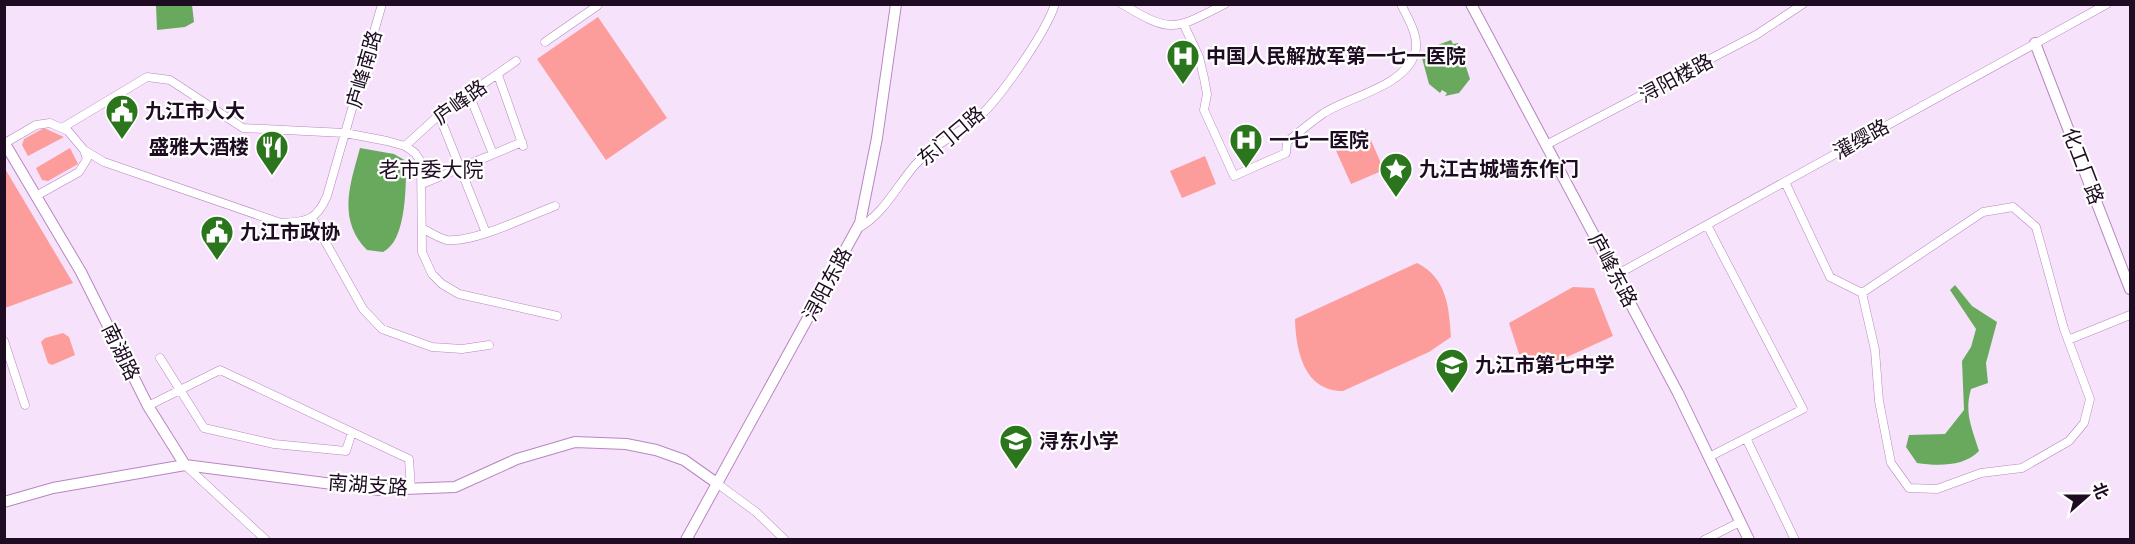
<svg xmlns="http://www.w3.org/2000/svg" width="2135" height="544" font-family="'Sofia Sans Condensed','Noto Sans SC',sans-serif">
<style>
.green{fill:#fc9d9c}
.water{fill:#69a95d}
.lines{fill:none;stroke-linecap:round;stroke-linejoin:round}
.street-casing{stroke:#b886c1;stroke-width:9}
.secondary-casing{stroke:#b886c1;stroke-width:12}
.street{stroke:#fff;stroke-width:8}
.secondary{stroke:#fff;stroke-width:10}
.labels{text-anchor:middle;stroke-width:4.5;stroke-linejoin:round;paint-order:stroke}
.poi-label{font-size:20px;font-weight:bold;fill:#1e0c22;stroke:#fff;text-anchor:start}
.street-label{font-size:20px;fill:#1e0c22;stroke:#fff}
.neighbourhood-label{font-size:21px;fill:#1e0c22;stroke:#fff}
</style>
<rect width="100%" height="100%" fill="#f7e2fb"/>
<path class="green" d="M598,17L667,118L606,160L537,59Z
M44,128L64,137L28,156L22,145L24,139Z
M1366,129L1384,170L1351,184L1333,144Z
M70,148L78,164L48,181L42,180L36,168Z
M1205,156L1216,184L1182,198L1170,171Z
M4,167L73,283L5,308H4Z
M1417,263C1447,278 1449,307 1451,337L1429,352L1343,391C1304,391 1296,351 1295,319Z
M1573,287L1594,288L1613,336L1554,363L1519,354L1509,323Z
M63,333L69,337L75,355L52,365L48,363L41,342L45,338Z"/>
<path class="water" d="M156,5H192L194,22L185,27L157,30Z
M1451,40L1453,44L1458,43L1470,79L1459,93L1445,96L1447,93L1442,90L1440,93L1429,84L1422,58L1427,49Z
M360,148L394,154L406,161C406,184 407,241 383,252L367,250C337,219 350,185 360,148Z
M1955,285L1972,306L1997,322L1986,363L1988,383L1971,389C1964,413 1972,428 1979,451C1963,467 1938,466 1917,463L1906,447L1909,435L1945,434L1964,410L1962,361L1971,347L1976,329L1950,290Z"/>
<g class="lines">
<defs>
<path id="street" d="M1122,4C1172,34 1174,30 1225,4
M1184,25L1199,57L1204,78L1207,94L1204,110L1234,176L1286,153L1287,142C1299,132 1311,122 1324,113C1351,96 1405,86 1415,53C1420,37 1408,19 1401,4
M545,42L597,6
M498,75L523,146
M469,94L493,154
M439,115L486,233
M62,128L147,77L170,80L243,128L345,133L387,141L405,146L415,153L421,162L422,252L432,274L442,284L459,294L557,316
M5,143L36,125L50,123L68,131L84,150L104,162L281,223C307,222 317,220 327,196L382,4
M1546,145L1756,35L1803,4
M405,146L439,115L516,61
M1785,182L1830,277L1862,293L1983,212L2013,207L2036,227L2064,329L2090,399L2084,423L2069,441L2022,468L1981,473L1937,489L1909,488L1891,463L1879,401L1875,350L1862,293
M422,184L522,142
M36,196L79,172L87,159L84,150
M312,218L363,309L382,329L432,347L462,349L489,345
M1707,225L1803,409L1709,457
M422,228C429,232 438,238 447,240C474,243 528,216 555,206
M857,229C884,214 896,187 915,165C932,146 954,136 974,121C997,104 1046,32 1055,4
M1616,275L2107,4
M2068,340L2130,315
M4,341L25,405
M160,358L204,428L274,444L346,451L352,432
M148,406L220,370L409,459L411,489
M1746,438L1795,540
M185,465L266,540
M718,484L756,512L785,540
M1704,540L1740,522"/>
<path id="secondary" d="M1471,4L1678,393L1749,540
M2035,43L2130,289
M4,142L81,272L148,406L185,465
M4,502L53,488L185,465L379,490L455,487L517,459L575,442L626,444L656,450L684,460L718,484
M686,540L860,223L877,138L896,4"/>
</defs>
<use href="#street" class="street-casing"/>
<use href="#secondary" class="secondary-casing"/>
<use href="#street" class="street"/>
<use href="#secondary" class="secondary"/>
</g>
<defs>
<symbol id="hospital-pin" viewBox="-11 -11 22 30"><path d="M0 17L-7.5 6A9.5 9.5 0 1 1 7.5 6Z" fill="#2b761c" stroke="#fff"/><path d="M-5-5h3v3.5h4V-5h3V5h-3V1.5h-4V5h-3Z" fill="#fff"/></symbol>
<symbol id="civic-pin" viewBox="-11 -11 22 30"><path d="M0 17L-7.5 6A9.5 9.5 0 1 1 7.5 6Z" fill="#2b761c" stroke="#fff"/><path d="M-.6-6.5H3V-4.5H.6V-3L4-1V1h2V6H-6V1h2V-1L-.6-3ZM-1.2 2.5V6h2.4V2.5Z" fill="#fff"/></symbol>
<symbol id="restaurant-pin" viewBox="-11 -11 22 30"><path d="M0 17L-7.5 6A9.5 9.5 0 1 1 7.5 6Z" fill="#2b761c" stroke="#fff"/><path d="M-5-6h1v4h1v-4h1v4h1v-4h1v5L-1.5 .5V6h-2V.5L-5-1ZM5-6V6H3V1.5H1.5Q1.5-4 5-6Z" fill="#fff"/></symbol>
<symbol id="sight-pin" viewBox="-11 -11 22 30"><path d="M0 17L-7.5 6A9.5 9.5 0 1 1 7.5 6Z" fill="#2b761c" stroke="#fff"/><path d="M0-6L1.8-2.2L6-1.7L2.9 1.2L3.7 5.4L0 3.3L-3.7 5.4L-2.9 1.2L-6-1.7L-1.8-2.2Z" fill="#fff"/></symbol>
<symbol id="school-pin" viewBox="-11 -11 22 30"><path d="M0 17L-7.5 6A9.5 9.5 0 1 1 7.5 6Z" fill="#2b761c" stroke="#fff"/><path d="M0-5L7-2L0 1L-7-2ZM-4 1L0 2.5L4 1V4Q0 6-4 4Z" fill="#fff"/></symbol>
</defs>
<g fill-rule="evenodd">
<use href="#hospital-pin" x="1164" y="37" width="38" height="52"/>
<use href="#civic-pin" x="103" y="92" width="38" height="52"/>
<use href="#hospital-pin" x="1227" y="121" width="38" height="52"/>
<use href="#restaurant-pin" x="253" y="128" width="38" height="52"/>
<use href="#sight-pin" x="1377" y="150" width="38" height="52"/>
<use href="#civic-pin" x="198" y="213" width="38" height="52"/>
<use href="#school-pin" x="1433" y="346" width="38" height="52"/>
<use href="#school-pin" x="997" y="422" width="38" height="52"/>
</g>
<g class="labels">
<g class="poi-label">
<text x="1206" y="63">中国人民解放军第一七一医院</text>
<text x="145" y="118">九江市人大</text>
<text x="1269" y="147">一七一医院</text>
<text x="249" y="154" text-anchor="end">盛雅大酒楼</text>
<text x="1419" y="176">九江古城墙东作门</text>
<text x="240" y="239">九江市政协</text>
<text x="1475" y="372">九江市第七中学</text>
<text x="1039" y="448">浔东小学</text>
</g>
<g class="street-label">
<text transform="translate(364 69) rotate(-74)" y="7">庐峰南路</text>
<text transform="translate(1676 78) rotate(-28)" y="7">浔阳楼路</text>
<text transform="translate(460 102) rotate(-36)" y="7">庐峰路</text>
<text transform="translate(951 136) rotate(-40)" y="7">东门口路</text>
<text transform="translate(1861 139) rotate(-29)" y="7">灌缨路</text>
<text transform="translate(2083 166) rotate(69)" y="7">化工厂路</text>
<text transform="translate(1613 270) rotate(62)" y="7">庐峰东路</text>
<text transform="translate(827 284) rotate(-62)" y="7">浔阳东路</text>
<text transform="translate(121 352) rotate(64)" y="7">南湖路</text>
<text transform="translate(368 485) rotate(4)" y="7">南湖支路</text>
</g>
<g class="neighbourhood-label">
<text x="431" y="177">老市委大院</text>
</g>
</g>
<rect width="2135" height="544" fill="none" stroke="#1e0c22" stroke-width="12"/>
<g transform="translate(2087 496) rotate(69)" stroke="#ffffff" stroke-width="4.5" paint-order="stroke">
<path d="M0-4.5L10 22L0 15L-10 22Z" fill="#1e0c22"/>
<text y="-9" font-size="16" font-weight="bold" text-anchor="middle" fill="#1e0c22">北</text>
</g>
</svg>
